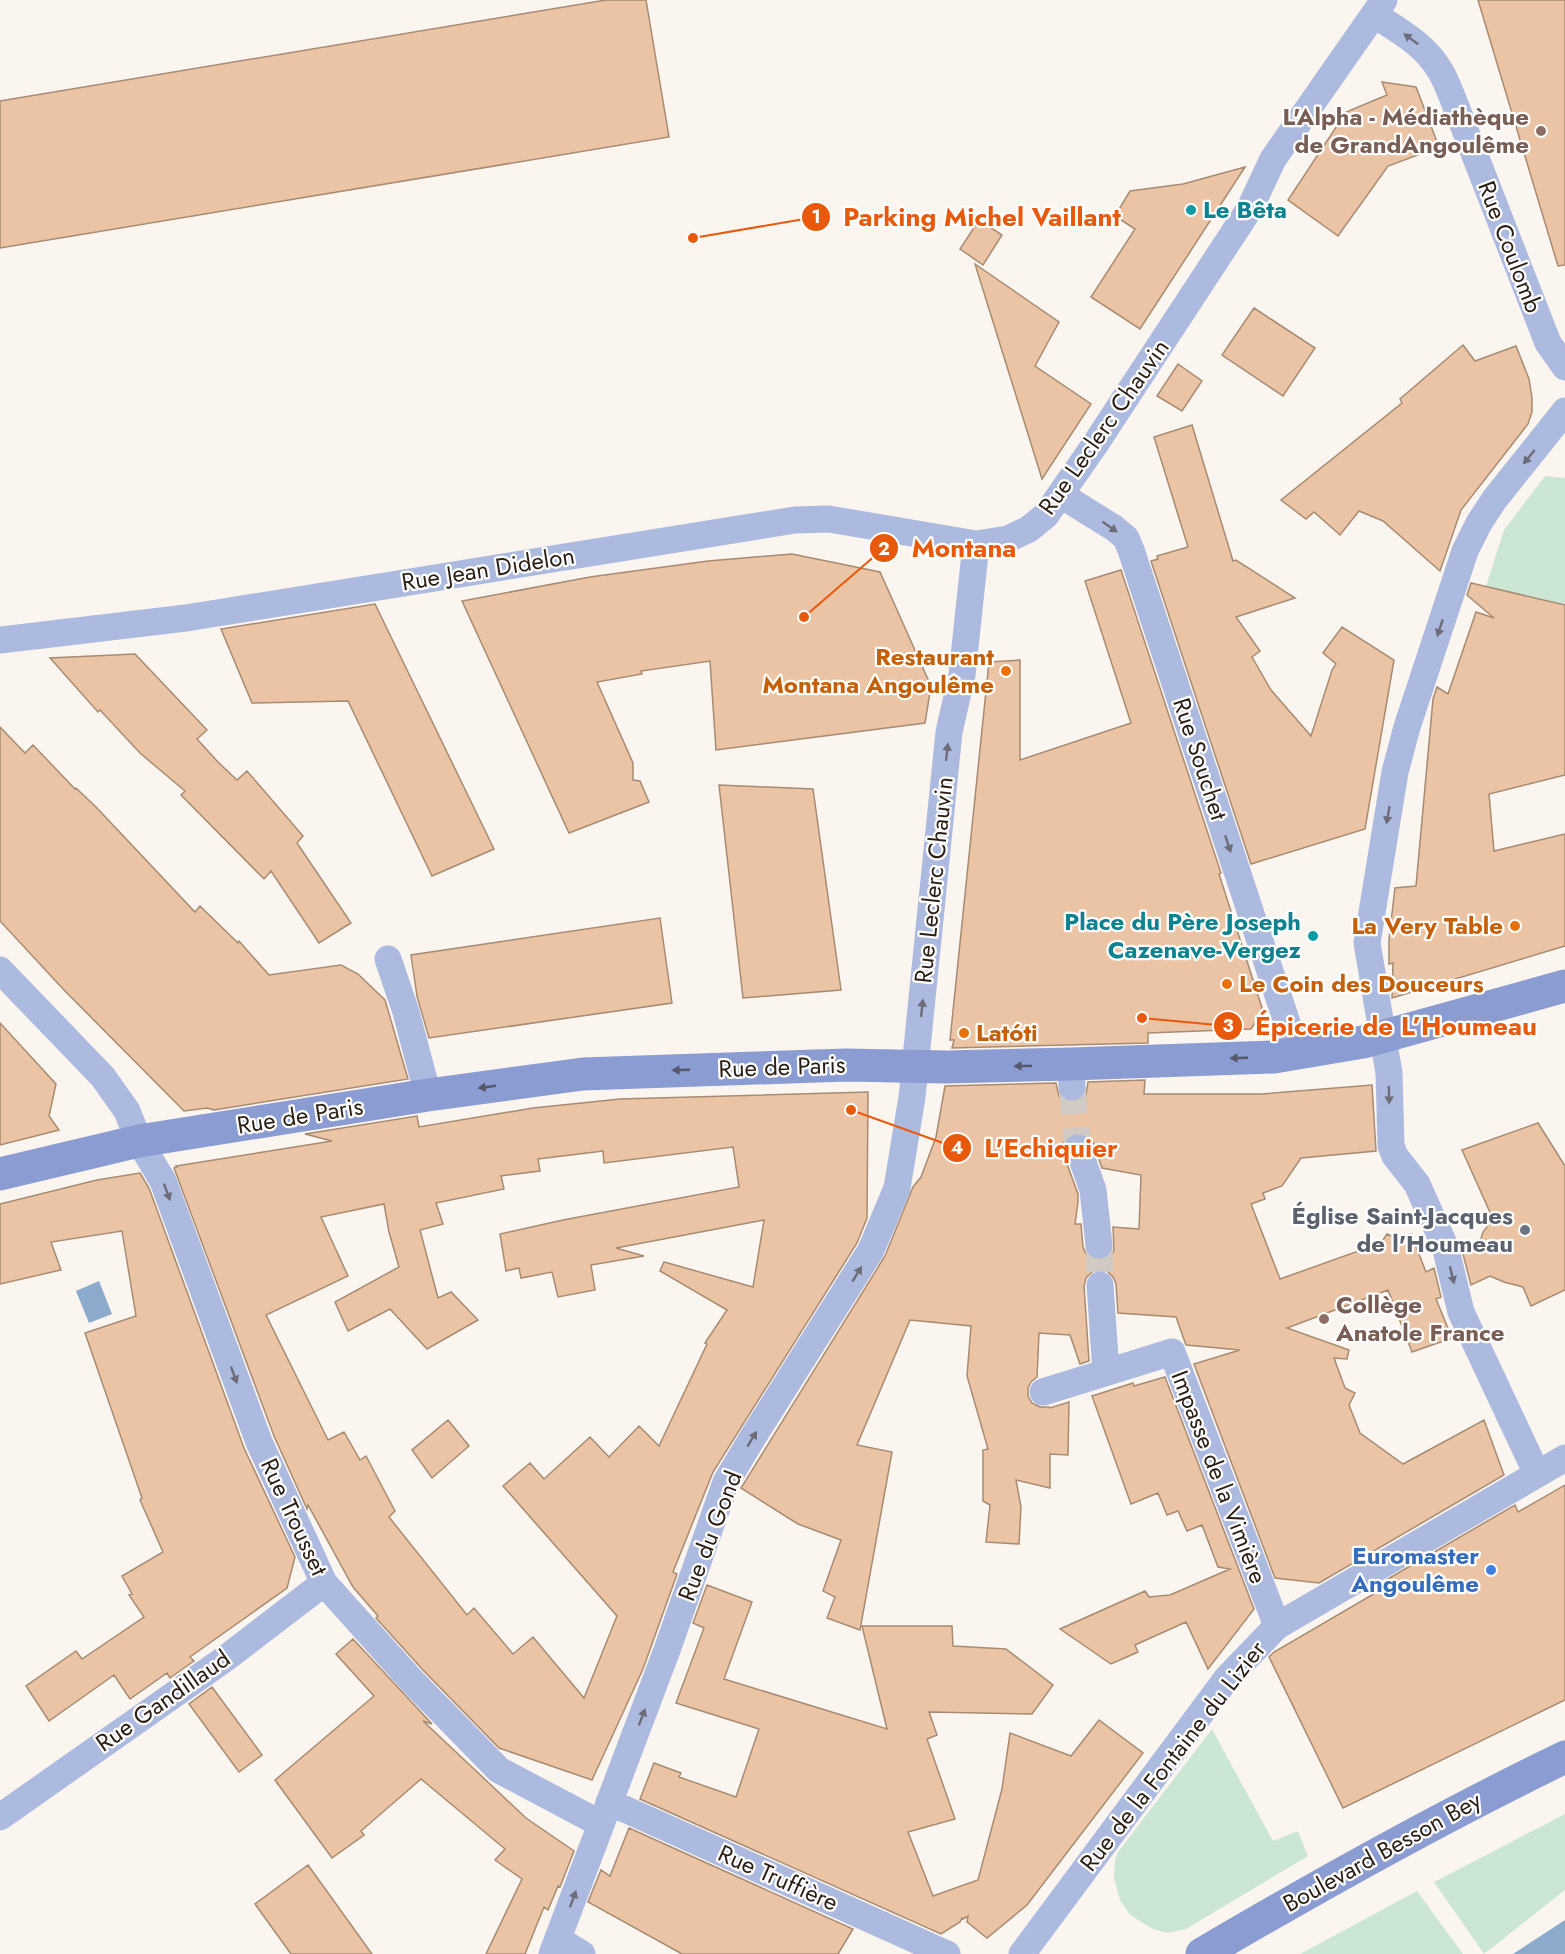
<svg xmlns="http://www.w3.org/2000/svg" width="1565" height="1954" font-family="Jost,sans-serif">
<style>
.green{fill:#cbe7d4}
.water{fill:#8baacc}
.building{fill:#eac4a4;stroke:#a78b72;stroke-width:1.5;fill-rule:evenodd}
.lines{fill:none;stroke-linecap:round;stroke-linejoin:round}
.street-tunnel{stroke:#d1cac4;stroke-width:27;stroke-dasharray:27 14;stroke-linecap:butt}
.street{stroke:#adbadf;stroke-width:27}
.secondary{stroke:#8a9cd2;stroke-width:33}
.oneway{fill:#6c6c7a}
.oneway2{fill:#56576a}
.education-dot{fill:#8d6e63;stroke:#fff;stroke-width:2}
.culture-dot{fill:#0f9aa8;stroke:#fff;stroke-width:2}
.food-dot{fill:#e8710a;stroke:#fff;stroke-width:2}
.worship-dot{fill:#6b7280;stroke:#fff;stroke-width:2}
.shop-dot{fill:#3f7fe0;stroke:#fff;stroke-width:2}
.labels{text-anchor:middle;stroke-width:4.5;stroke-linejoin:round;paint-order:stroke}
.education-label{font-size:24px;font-weight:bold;fill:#785e54;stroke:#fff;text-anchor:end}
.culture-label{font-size:24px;font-weight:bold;fill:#0d838f;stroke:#fff;text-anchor:start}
.street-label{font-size:24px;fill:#2b1f15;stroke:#fff}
.food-label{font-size:24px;font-weight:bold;fill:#c56008;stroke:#fff;text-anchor:end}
.worship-label{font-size:24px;font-weight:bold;fill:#5b616d;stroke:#fff;text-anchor:end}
.shop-label{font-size:24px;font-weight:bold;fill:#366cbe;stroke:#fff;text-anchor:end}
.leader{fill:none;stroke:#e8590c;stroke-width:2}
.callout-dot{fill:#e8590c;stroke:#fff;stroke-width:2}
.mark-label{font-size:18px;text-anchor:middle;font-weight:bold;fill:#fff}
.callout-label{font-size:26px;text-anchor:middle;font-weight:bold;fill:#e8590c;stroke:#fff;stroke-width:4.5;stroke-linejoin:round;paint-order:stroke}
</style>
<rect width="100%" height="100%" fill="#fbf5f0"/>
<path class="green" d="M1545,476L1565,478V605L1486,586L1504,530Z
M1212,1729L1273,1841L1298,1831L1308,1856L1186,1929L1167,1933L1153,1929L1130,1915L1120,1900L1114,1879L1115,1859L1118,1852Z
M1565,1814V1890L1484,1954L1434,1882Z
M1417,1891L1463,1954H1300Z"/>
<path class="water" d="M99,1281L112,1314L89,1323L76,1291Z
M1565,1920V1954H1513Z"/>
<path class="building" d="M606,0H646L669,137L0,248V101Z
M1478,0H1565V265L1558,266Z
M1382,82L1416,87L1439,147L1388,166L1338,236L1288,200L1346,112L1387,95Z
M1245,167L1140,329L1091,297L1135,229L1115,216L1130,191L1183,184Z
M979,220L1002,235L983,265L960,249Z
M975,264L1059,322L1035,366L1091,404L1042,479Z
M1254,308L1315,348L1283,396L1222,355Z
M1463,345L1475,361L1516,346L1529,379L1532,398V412L1528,424L1461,510L1440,571L1383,521L1359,511L1340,535L1314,512L1306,519L1281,500L1402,403L1400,399Z
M1178,364L1202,381L1182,411L1157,396Z
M1192,425L1233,561L1236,560L1295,598L1236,617L1260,651L1252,657L1271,690L1311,736L1332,670L1336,664L1323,653L1342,627L1394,660L1365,829L1251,864L1151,561L1158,559L1157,556L1188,547L1154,437Z
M792,554L880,572L931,686L925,723L716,750L710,661L641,671L642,674L597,682L633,763V780L640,781L649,802L569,833L462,601L590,577L708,561Z
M1121,570L1221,873L1219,874L1263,1011L1251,1029L1148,1033V1043L952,1048L954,1040H950L989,662L1020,660V760L1131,723L1085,581Z
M1471,583L1565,605V775L1489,794L1494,851L1565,834V946L1392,998L1393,963L1389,964V939L1395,888L1416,886L1433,699L1437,687L1448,694L1476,612L1494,618L1467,595Z
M375,604L494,849L432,876L348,701L252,703L221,629Z
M135,654L207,730L197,739L218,762L237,780L247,771L303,836L297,843L351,923L319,943L271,871L264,879L181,795L185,791L140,753L100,710L98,712L50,658Z
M0,727L25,753L33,745L75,789L76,788L96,807L195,912L200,906L238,943L239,941L269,975L341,965L358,974L385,1000L408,1079L214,1110L207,1108L184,1111L64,990L0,921Z
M719,785L813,789L841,990L743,998Z
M660,918L672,1003L429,1038L417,996L411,955Z
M0,1023L56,1084L49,1116L59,1130L0,1145Z
M1145,1080L1144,1094H1262L1372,1085L1376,1151L1301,1158L1282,1186L1263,1193L1265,1199L1251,1204L1280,1279L1381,1243L1387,1234L1398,1239L1411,1234L1426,1272L1434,1268L1441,1297L1436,1299L1452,1338L1412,1352L1388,1290L1287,1328L1349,1350L1347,1359L1334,1358L1345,1388L1355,1393L1349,1405L1360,1433L1403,1464L1484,1420L1504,1475L1319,1583L1275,1578L1194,1364L1240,1350L1186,1345L1176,1317L1118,1313L1116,1284L1113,1277L1107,1271L1098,1269L1092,1272L1086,1278L1084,1286L1089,1361L1080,1364L1070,1335L1039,1333L1037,1377L1031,1382L1028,1388V1396L1032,1403L1040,1407H1049L1050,1408L1069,1402L1068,1455L1050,1454V1488L1016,1480L1021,1507L1019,1544L986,1542L990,1505L983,1501V1450L988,1449L967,1376L971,1326L910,1320L857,1445L892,1452L860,1630L827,1618L835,1597L823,1591L841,1540L798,1524L741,1488L885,1256L913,1187L921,1177L936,1137L945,1086L1056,1083L1059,1096L1065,1101L1072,1103L1080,1101L1086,1095L1088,1082ZM1080,1132L1088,1136L1093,1142L1102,1168L1141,1175L1139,1229L1113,1227L1114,1251L1109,1257L1101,1261L1092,1259L1086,1254L1083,1247L1081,1224H1075L1078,1202V1194L1063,1153V1145L1066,1137L1072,1133Z
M868,1092L867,1218L857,1243L713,1472L673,1572L677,1574L643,1669L592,1780L499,1748L423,1670L376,1618L378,1616L353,1587L308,1505L307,1509L274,1436L174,1168L177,1167L176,1166L332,1141L305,1134L417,1116L419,1127L533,1108L620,1099ZM733,1147L739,1187L563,1220L500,1234L506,1271L519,1268L521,1278L552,1272L558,1297L595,1290L591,1265L644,1256L616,1248L764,1220L753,1287L664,1262L660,1271L727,1310L705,1343L707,1344L659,1446L639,1426L609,1457L590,1437L544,1479L530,1463L503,1486L617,1616L584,1698L533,1637L513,1654L474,1608L467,1615L389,1517L395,1511L366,1456L360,1460L344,1432L328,1440L266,1315L348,1276L321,1217L384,1204L389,1232L399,1267L335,1302L348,1331L390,1309L427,1349L478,1320L451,1292L438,1298L420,1230L443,1224L436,1203L504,1189L501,1176L540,1171L538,1159L603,1151L604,1163Z
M1538,1123L1565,1166V1290L1531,1306L1523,1287L1504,1282L1490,1276L1471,1285L1463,1254L1478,1248L1483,1232L1493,1219L1462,1150Z
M140,1173L149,1188L244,1448L295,1557L287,1588L190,1657L194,1661L170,1678L167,1673L130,1699L114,1675L49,1721L26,1686L76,1651L82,1659L144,1617L129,1595L132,1594L122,1576L163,1552L140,1500L142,1498L85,1333L136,1316L122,1231L51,1242L61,1270L0,1284V1204L97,1180Z
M1165,1377L1254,1609L1208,1669L1186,1622L1135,1645L1138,1652L1111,1664L1060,1629L1145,1591L1149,1597L1170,1595L1230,1569L1218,1567L1202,1525L1187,1531L1178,1511L1167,1515L1158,1493L1131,1504L1092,1396L1133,1383L1134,1386Z
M448,1420L469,1446L432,1478L412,1450Z
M1565,1485V1700L1343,1808L1269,1657L1274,1652L1384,1588L1374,1587L1515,1505L1518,1512Z
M707,1585L752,1602L724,1679L887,1729L862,1626H952L953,1646L1006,1649L1053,1685L1032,1714L929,1712L937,1735L927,1739L955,1819L908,1832L933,1896L978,1880L1002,1789L1010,1733L1071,1756L1099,1720L1143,1753L1027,1905L987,1938L967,1922L968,1916L963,1919L962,1918L960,1922L941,1934L640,1799L654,1763L681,1773L679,1777L736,1797L759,1729L676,1703L704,1628L693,1623Z
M353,1639L432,1724L423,1721L526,1818L574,1851L560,1887L558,1886L548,1910L544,1907L525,1954H486L522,1879L495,1860L505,1849L421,1779L361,1831L364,1835L332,1858L275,1780L374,1696L336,1654Z
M212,1687L262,1755L239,1772L189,1704Z
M629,1828L853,1929L838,1954H682L588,1902L601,1870L610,1876Z
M308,1865L372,1954H291L255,1904Z"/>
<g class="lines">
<path class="street-tunnel" d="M1072,1087L1078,1148
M1099,1245L1100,1285"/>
<path class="street" d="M1375,15C1399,31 1424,44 1439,69C1445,78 1449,89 1453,99L1548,343L1565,367
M1061,495L1114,528L1126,538L1131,550L1297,1053
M0,640L186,618L795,520L829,519L976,544L1008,539L1029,529L1046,515L1094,446L1250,208L1273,159L1384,0
M388,959L406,1012L428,1095
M0,970L103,1077L127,1111L139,1141L163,1181L259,1442L324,1583L412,1681L499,1770L601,1824
M1071,1064L1072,1087
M1078,1148L1093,1190L1099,1245
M1100,1285L1106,1372
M1043,1392L1172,1352L1277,1626
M1537,1474L1461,1312L1445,1246L1429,1211L1417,1184L1395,1156L1391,1146L1389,1073L1367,943L1395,772L1407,727L1465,551L1479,523L1494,500L1565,411
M609,1802L947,1954
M0,1817L226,1658L324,1583
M559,1940L582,1954
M552,1954L667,1650L726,1482L753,1437L871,1250L897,1188L912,1097L949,732L962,675L976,544
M1022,1954L1227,1678L1277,1626L1565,1458"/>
<path class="secondary" d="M0,1174L139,1141L428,1095L583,1074L846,1065L947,1067L1071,1064L1274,1057L1363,1042L1565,986
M1202,1954C1321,1884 1441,1817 1565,1757"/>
</g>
<defs><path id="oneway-solid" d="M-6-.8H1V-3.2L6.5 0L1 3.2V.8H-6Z" transform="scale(1.5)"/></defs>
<g class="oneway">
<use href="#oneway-solid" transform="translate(1411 39) rotate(-144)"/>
<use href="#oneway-solid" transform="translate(1529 457) rotate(129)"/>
<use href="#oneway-solid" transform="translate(1110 527) rotate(35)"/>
<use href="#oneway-solid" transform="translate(1440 628) rotate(108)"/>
<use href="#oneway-solid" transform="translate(947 752) rotate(-84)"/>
<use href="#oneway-solid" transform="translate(1388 815) rotate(100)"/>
<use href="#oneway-solid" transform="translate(1228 844) rotate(72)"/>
<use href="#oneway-solid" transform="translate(922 1008) rotate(-84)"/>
<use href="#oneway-solid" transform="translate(1389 1095) rotate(89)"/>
<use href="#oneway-solid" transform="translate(167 1192) rotate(70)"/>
<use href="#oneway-solid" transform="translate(857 1274) rotate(-59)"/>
<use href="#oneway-solid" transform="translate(1452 1275) rotate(76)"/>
<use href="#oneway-solid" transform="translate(234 1375) rotate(70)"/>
<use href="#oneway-solid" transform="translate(752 1439) rotate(-59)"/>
<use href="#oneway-solid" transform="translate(642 1717) rotate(-69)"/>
<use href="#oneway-solid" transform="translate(573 1899) rotate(-70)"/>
</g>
<g class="oneway2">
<use href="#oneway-solid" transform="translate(1239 1058) rotate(178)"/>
<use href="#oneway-solid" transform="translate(1023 1066) rotate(179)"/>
<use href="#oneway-solid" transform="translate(681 1070) rotate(178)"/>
<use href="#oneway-solid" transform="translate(487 1087) rotate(172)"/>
</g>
<g class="education-dot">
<circle cx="1541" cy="131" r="6"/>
<circle cx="1324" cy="1319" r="6"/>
</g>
<g class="culture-dot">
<circle cx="1191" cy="210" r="6"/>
<circle cx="1313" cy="936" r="6"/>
</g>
<g class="food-dot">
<circle cx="1006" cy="671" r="6"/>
<circle cx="1515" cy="926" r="6"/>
<circle cx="1227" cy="984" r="6"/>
<circle cx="964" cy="1033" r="6"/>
</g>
<circle class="worship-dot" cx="1525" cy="1230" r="6"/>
<circle class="shop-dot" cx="1491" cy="1570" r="6"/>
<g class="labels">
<g class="education-label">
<text x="1529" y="125">L'Alpha - Médiathèque<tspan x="1529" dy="28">de GrandAngoulême</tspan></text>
<text x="1336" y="1313" text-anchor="start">Collège<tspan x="1336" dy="28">Anatole France</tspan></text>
</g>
<g class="culture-label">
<text x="1203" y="218">Le Bêta</text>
<text x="1301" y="930" text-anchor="end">Place du Père Joseph<tspan x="1301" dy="28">Cazenave-Vergez</tspan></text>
</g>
<g class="street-label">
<text transform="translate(1510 247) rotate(69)" y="8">Rue Coulomb</text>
<text transform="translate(1104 427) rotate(-55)" y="8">Rue Leclerc Chauvin</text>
<text transform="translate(488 569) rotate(-9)" y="8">Rue Jean Didelon</text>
<text transform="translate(1200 759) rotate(72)" y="8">Rue Souchet</text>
<text transform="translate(934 880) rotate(-84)" y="8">Rue Leclerc Chauvin</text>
<text transform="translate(782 1067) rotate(-2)" y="8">Rue de Paris</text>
<text transform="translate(300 1116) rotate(-9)" y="8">Rue de Paris</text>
<text transform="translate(1219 1477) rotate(69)" y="8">Impasse de la Vimière</text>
<text transform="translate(294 1517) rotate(65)" y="8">Rue Trousset</text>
<text transform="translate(710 1536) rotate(-69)" y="8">Rue du Gond</text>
<text transform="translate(163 1701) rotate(-35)" y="8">Rue Gandillaud</text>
<text transform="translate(1173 1756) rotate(-52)" y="8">Rue de la Fontaine du Lizier</text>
<text transform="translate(1382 1852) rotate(-29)" y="8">Boulevard Besson Bey</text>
<text transform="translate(778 1878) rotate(24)" y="8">Rue Truffière</text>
</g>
<g class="food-label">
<text x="994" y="665">Restaurant<tspan x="994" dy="28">Montana Angoulême</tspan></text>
<text x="1503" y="934">La Very Table</text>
<text x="1239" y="992" text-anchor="start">Le Coin des Douceurs</text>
<text x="976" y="1041" text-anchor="start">Latóti</text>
</g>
<g class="worship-label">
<text x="1513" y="1224">Église Saint-Jacques<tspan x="1513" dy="28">de l'Houmeau</tspan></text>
</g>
<g class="shop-label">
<text x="1479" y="1564">Euromaster<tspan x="1479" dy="28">Angoulême</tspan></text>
</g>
</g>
<path class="leader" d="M693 238L816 217M804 617L884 548M1142 1018L1228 1026M851 1110L957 1148"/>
<g class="callout-dot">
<circle cx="693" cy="238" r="6"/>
<circle cx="804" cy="617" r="6"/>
<circle cx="1142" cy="1018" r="6"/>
<circle cx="851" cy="1110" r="6"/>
<circle cx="816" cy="217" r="15"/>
<circle cx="884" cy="548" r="15"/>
<circle cx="1228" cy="1026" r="15"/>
<circle cx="957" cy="1148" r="15"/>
</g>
<g class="mark-label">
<text x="816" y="223">1</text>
<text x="884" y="555">2</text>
<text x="1228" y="1032">3</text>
<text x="957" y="1154">4</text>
</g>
<g class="callout-label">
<text x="982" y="226">Parking Michel Vaillant</text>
<text x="964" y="557">Montana</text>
<text x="1396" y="1035">Épicerie de L’Houmeau</text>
<text x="1051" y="1157">L'Echiquier</text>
</g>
</svg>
